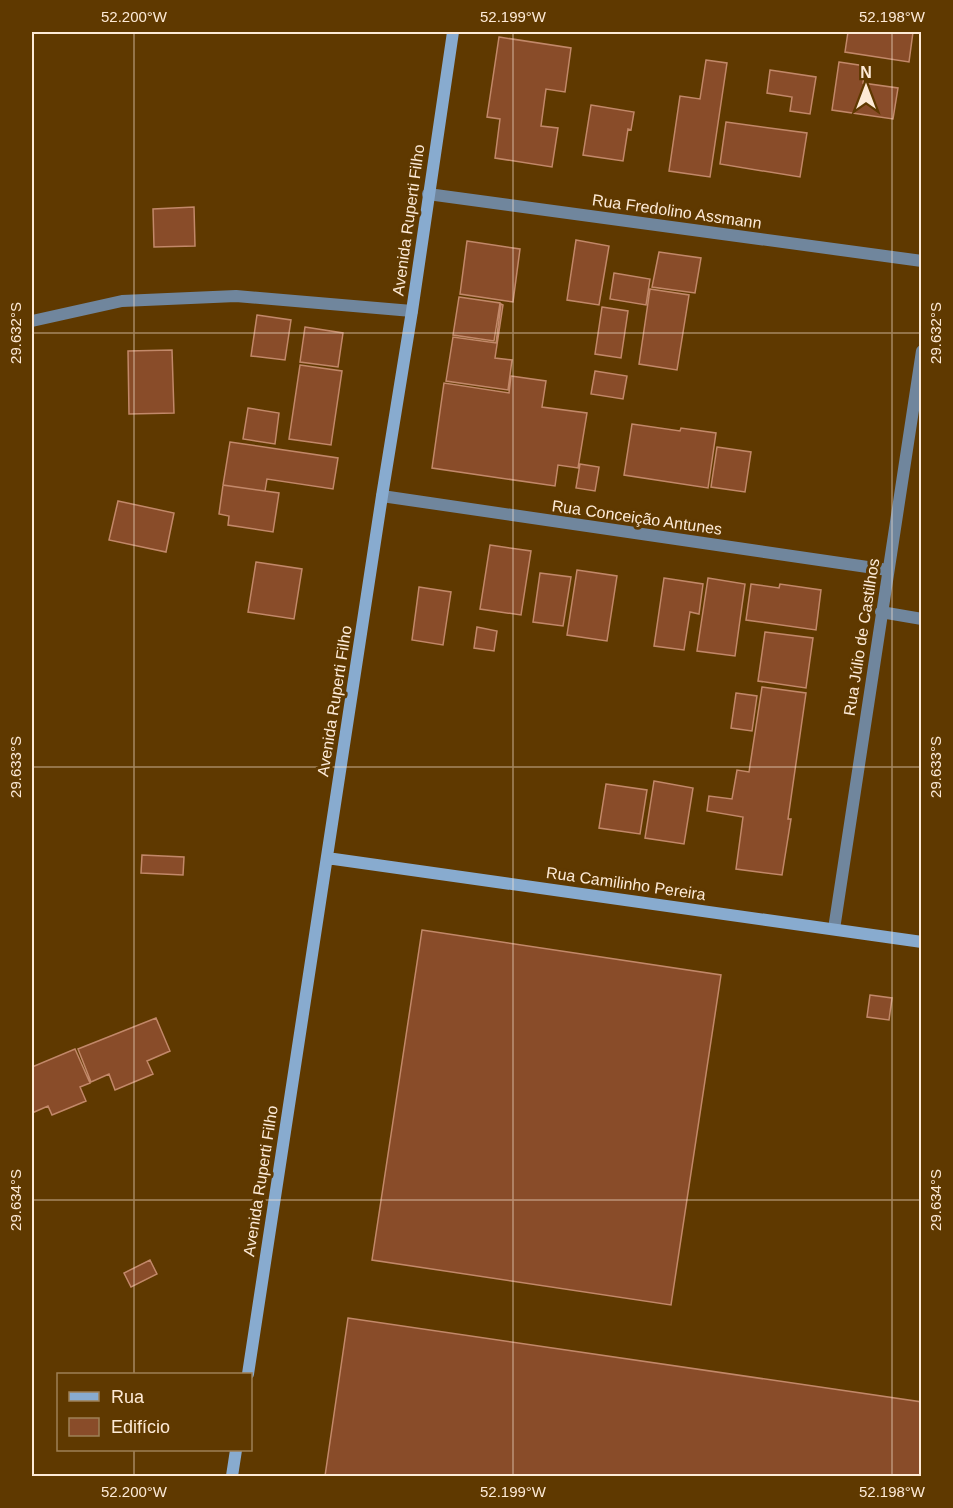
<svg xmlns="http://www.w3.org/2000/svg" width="953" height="1508" font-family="Arial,sans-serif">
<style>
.building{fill:#894c29;stroke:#c28869;stroke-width:1.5}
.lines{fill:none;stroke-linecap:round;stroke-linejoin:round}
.street{stroke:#70869d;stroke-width:12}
.secondary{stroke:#88abcf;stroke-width:12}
.ticks{fill:none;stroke:#fdead6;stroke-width:1.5;stroke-opacity:0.45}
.labels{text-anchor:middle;stroke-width:6;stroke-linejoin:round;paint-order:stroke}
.street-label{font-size:16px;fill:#fdead6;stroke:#5f3900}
.neatline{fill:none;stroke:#fdead6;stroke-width:2}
.ticks-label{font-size:15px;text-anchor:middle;fill:#fdead6}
</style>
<rect width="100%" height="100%" fill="#5f3900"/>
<path class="building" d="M848,32H913L909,62L845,52Z
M499,37L571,48L565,92L546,89L541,126L558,128L552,167L495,158L500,119L487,117Z
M706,60L727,63L710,177L669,171L680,96L700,99Z
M839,62L865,66L863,83L898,88L893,119L832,110Z
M770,70L816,77L810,114L790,111L792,97L767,93Z
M591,105L634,112L631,130L628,129L623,161L583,155Z
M726,122L807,133L800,177L720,164Z
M194,207L195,246L154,247L153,209Z
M576,240L609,246L599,305L567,300Z
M467,241L520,249L513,302L460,294Z
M659,252L701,258L695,293L652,287Z
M614,273L650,279L646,305L610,299Z
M650,289L689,295L677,370L639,364Z
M459,297L500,303L494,341L453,335Z
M501,304L503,305L495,358L512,360L508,390L446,381L453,337L496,343Z
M602,307L628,311L621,358L595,354Z
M257,315L291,320L285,360L251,356Z
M305,327L343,333L338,367L300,362Z
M172,350L174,413L129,414L128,351Z
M300,365L342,371L331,445L289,439Z
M595,371L627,376L623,399L591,394Z
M511,376L546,381L542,407L587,413L578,468L558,465L555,486L432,468L444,383L509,393Z
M248,408L279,413L275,444L243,439Z
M632,424L680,431L681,428L716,433L708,488L624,475Z
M230,442L338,458L333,489L267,479L265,491L223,485Z
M717,447L751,452L745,492L711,487Z
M580,464L599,467L595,491L576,488Z
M223,485L279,493L273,532L228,525L229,516L219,514Z
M118,501L174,513L166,552L109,540Z
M490,545L531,551L521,615L480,609Z
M256,562L302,569L294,619L248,612Z
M577,570L617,576L607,641L567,635Z
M540,573L571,577L563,626L533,622Z
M664,578L703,584L699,614L690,612L684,650L654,646Z
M708,578L745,584L735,656L697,651Z
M751,584L779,588L780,584L821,590L816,630L746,620Z
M419,587L451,592L443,645L412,640Z
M477,627L497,631L494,651L474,648Z
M765,632L813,638L806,688L758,681Z
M762,687L806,693L788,819H791L782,875L736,869L743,817L707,811L709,796L732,799L737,770L749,772Z
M736,693L757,696L752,731L731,728Z
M654,781L693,788L684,844L645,838Z
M606,784L647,790L640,834L599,828Z
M142,855L184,857L183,875L141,873Z
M422,930L721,975L671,1305L372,1260Z
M870,995L892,998L889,1020L867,1017Z
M156,1018L170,1051L147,1061L153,1074L115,1090L109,1074L91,1082L78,1049Z
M75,1049L90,1083L80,1087L86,1101L52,1115L48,1106L32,1113V1067Z
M150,1260L157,1274L131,1287L124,1273Z
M348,1318L922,1402V1476H325Z"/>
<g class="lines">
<path class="street" d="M428,194L922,261
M32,321L122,301L236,296L412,311
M382,496L888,570
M881,612L922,619
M834,929L922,351"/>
<path class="secondary" d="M327,858L922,942
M248,1374L382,496L412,311L453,32
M232,1476L236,1450"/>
</g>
<path class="ticks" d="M134,32V1374M513,32V1476M892,32V1476M32,333H922M32,767H922M32,1200H922M134,1450V1476"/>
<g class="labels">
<g class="street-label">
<text transform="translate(677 211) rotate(8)" y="6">Rua Fredolino Assmann</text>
<text transform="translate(408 220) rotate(-82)" y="6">Avenida Ruperti Filho</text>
<text transform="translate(637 517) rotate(8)" y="6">Rua Conceição Antunes</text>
<text transform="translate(861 637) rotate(-81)" y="6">Rua Júlio de Castilhos</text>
<text transform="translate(334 701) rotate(-81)" y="6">Avenida Ruperti Filho</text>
<text transform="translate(626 883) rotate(8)" y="6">Rua Camilinho Pereira</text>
<text transform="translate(260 1181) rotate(-81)" y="6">Avenida Ruperti Filho</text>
</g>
</g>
<rect width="953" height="1508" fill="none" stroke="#5f3900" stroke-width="66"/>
<rect x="57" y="1373" width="195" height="78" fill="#5f3900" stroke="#9e8056" stroke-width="1.5"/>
<rect x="69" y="1392" width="30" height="9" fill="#88abcf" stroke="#9e8056" stroke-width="1.5"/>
<text x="111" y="1403" font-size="18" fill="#fdead6">Rua</text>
<rect x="69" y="1418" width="30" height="18" fill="#894c29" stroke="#9e8056" stroke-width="1.5"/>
<text x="111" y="1433" font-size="18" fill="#fdead6">Edifício</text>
<g transform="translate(866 87)" stroke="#5f3900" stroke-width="4.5" paint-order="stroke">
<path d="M0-4.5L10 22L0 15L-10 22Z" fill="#fdead6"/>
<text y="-9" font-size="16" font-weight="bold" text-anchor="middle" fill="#fdead6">N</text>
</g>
<rect x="33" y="33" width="887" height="1442" class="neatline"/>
<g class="ticks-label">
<text x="134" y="22">52.200°W</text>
<text x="513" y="22">52.199°W</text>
<text x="892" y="22">52.198°W</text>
<text transform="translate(16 333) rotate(-90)" y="5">29.632°S</text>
<text transform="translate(936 333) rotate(-90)" y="5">29.632°S</text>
<text transform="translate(16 767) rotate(-90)" y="5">29.633°S</text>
<text transform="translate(936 767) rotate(-90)" y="5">29.633°S</text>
<text transform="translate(16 1200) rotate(-90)" y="5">29.634°S</text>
<text transform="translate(936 1200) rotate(-90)" y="5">29.634°S</text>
<text x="134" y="1497">52.200°W</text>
<text x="513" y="1497">52.199°W</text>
<text x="892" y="1497">52.198°W</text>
</g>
</svg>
